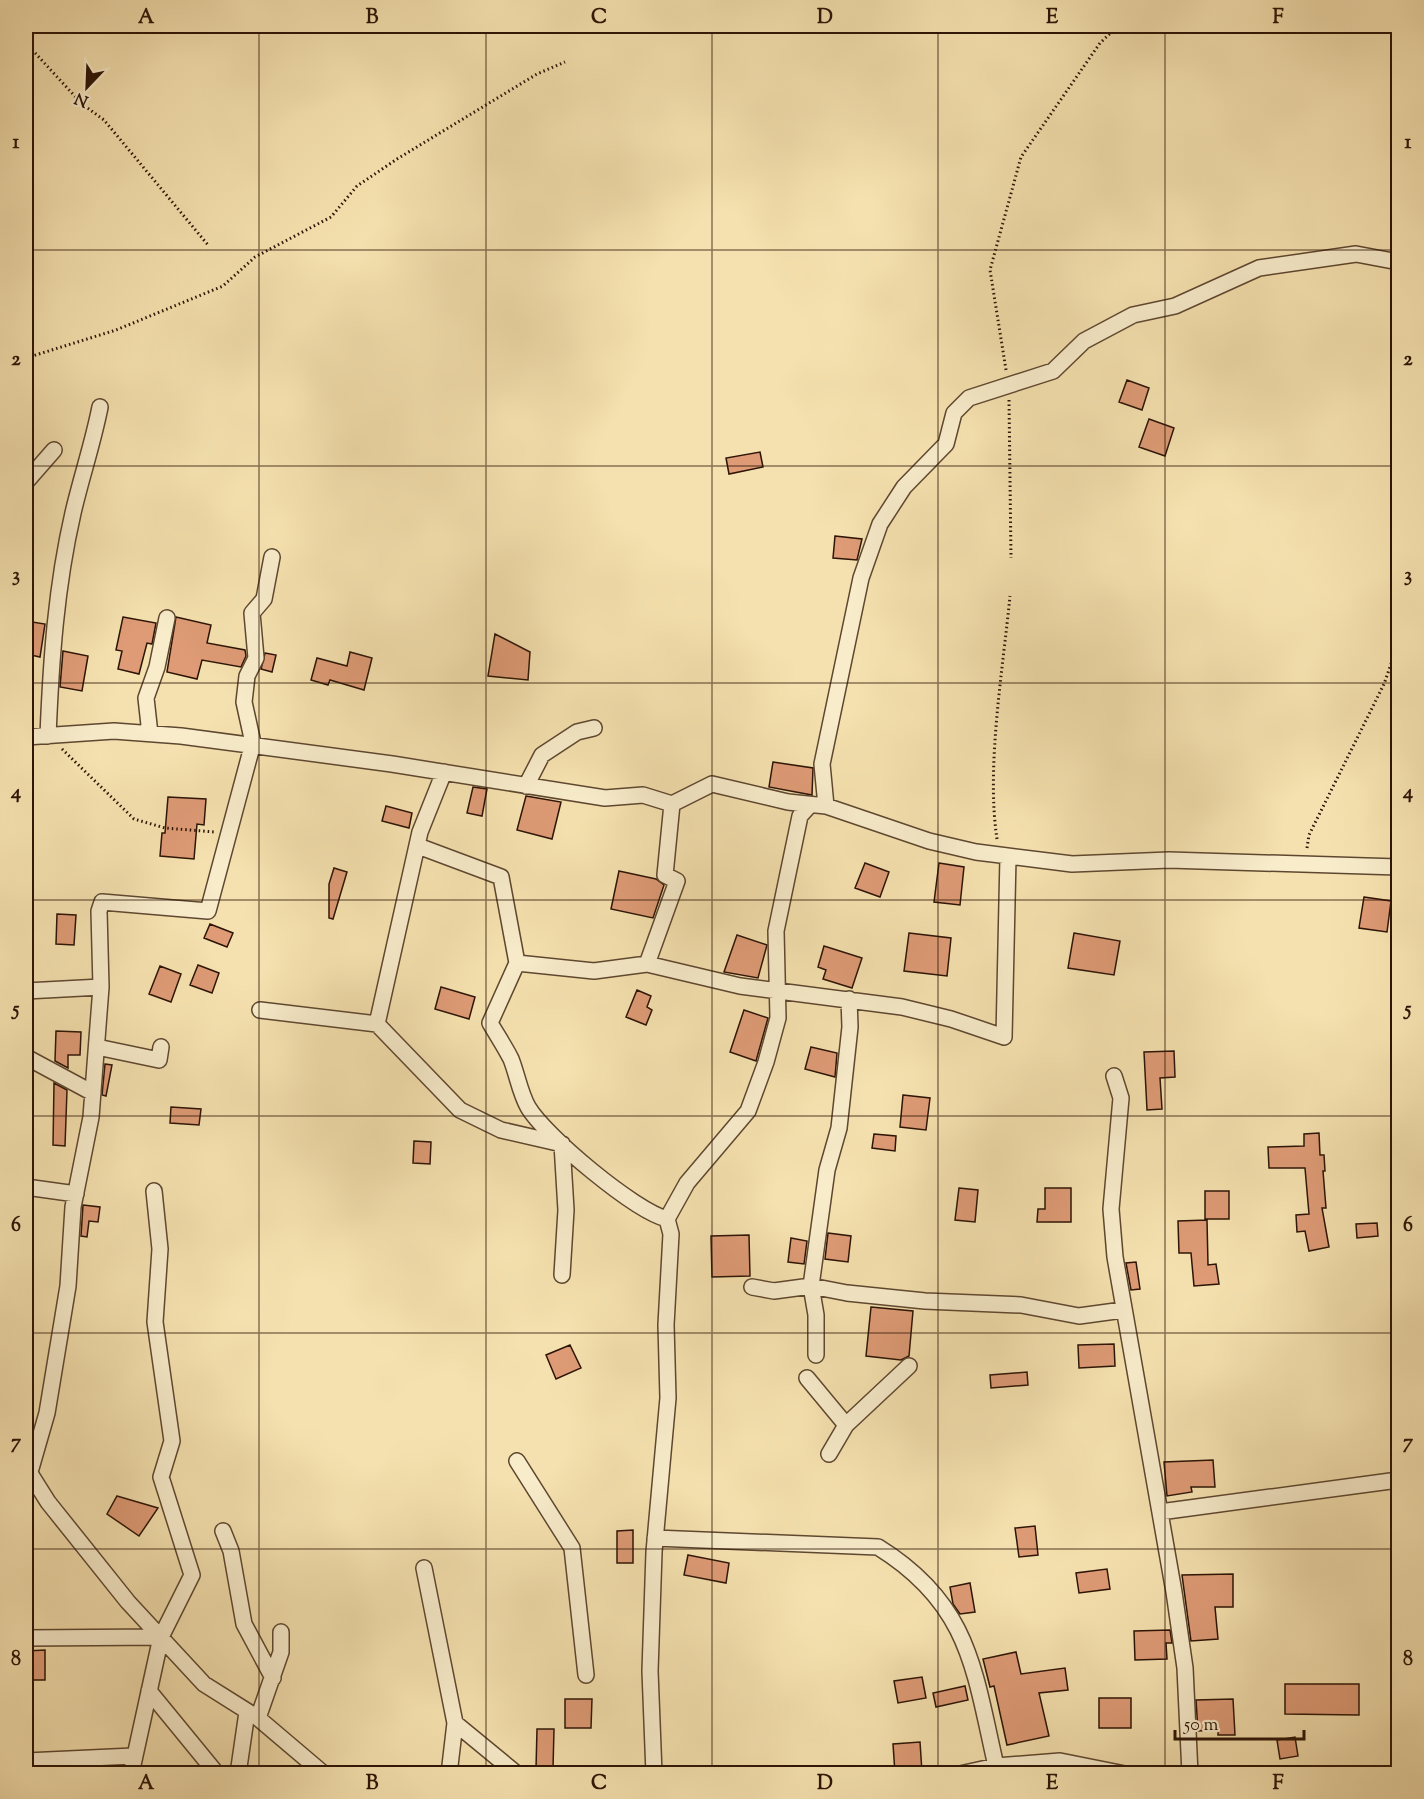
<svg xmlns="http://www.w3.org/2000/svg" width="1424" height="1799" font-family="'Sorts Mill Goudy',serif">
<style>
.building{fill:#de9b76;stroke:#2c1406;stroke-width:1.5}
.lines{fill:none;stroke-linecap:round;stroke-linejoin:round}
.minor-casing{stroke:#5e4730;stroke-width:18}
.path{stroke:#2c1406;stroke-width:3;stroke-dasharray:1.5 3;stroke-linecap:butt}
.minor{stroke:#f8eccb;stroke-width:15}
.grid{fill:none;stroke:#2c1406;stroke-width:1.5;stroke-opacity:0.55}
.neatline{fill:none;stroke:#2c1406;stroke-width:2}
.grid-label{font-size:20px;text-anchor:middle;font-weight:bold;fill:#2c1406}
</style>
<rect width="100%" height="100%" fill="#f5e1af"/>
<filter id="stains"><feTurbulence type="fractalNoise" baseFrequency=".00333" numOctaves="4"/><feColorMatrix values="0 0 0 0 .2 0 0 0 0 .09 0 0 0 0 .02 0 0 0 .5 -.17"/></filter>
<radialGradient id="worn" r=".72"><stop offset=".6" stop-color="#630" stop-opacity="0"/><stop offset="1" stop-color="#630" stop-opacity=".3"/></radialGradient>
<path class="building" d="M1127,380L1149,388L1142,410L1119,402Z
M1149,419L1174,428L1165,456L1139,447Z
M760,452L763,467L729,474L726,458Z
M835,536L862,539L857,560L833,558Z
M123,617L156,623L152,644L147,643L139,674L118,669L122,651L116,650Z
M176,617L211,625L207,643L245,650L246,656L241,667L202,660L197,679L167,672Z
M26,621L45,624L40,657L26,654Z
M495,634L530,652L528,680L488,676Z
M63,651L88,656L82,691L60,687Z
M350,652L372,658L364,690L330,680L328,685L311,680L317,658L347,666Z
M265,653L276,655L272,672L261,669Z
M773,762L813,768L812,795L769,787Z
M473,787L487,789L482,816L467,813Z
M526,796L561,802L552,839L517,830Z
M168,797L206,799L204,825L197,824L194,859L160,856L162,833H165Z
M386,806L412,813L409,828L382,821Z
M865,863L889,872L880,897L855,888Z
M939,863L964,867L960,905L934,902Z
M334,868L347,872L333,919L329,918V884Z
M619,871L656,879L664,885L653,918L611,909Z
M1364,897L1391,901L1387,932L1359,928Z
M57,914L76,915L74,945L56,944Z
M210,924L233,933L227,947L204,938Z
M909,933L951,938L947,976L904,971Z
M1074,933L1120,941L1114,975L1068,968Z
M737,935L767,945L758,978L724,972Z
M824,946L862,958L852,988L823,979L826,970L818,967Z
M198,965L219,973L212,993L190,985Z
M160,966L181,974L171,1002L149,994Z
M441,987L475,997L469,1019L435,1009Z
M637,990L651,996L647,1007L652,1010L646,1025L626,1017Z
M744,1010L768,1018L756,1061L730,1052Z
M56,1031L81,1032L80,1055H68V1068L55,1061Z
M811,1047L837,1053L835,1077L805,1069Z
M1174,1051L1175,1077L1160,1078L1162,1109L1147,1110L1144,1052Z
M105,1064L112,1065L106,1096L102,1095Z
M54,1083L67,1090L65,1146L53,1145Z
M903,1095L930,1098L926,1130L900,1127Z
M171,1107L201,1109L199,1125L170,1123Z
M1319,1133L1320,1155H1324L1325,1171H1323L1326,1208H1322L1329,1247L1309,1251L1305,1231L1297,1232L1296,1215L1309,1214L1305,1168H1269L1268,1147L1304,1146V1134Z
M874,1134L896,1136L895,1151L872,1148Z
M414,1141L431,1142L430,1164L413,1163Z
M959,1188L978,1190L975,1222L955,1220Z
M1045,1188H1071V1222H1037L1038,1209H1045Z
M1205,1191H1229V1219H1205Z
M83,1205L100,1207L98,1222L89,1221L87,1237L81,1236Z
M1207,1220L1208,1265L1216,1264L1219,1284L1194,1286L1191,1253H1179L1178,1221Z
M1377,1223L1378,1236L1357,1238L1356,1224Z
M828,1233L851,1236L848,1262L825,1259Z
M749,1235L750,1276L712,1277L711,1236Z
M791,1238L807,1241L804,1264L788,1262Z
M1136,1262L1140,1289L1131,1290L1126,1263Z
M871,1307L913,1311L909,1356L901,1360L866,1356Z
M1114,1344L1115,1366L1079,1368L1078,1345Z
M570,1345L581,1368L556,1379L546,1355Z
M1027,1372L1028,1385L991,1388L990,1375Z
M1213,1460L1215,1487H1191L1192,1492L1167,1496L1164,1462Z
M117,1496L158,1508L139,1536L107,1514Z
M1035,1526L1038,1555L1019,1557L1015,1528Z
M633,1530V1563H617V1531Z
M688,1555L729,1563L726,1583L684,1575Z
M1107,1569L1110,1589L1079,1593L1076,1573Z
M1233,1574V1607H1215L1218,1639L1191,1641L1182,1575Z
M970,1583L975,1612L960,1614L953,1604L950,1587Z
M1170,1630L1172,1643H1166L1167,1659L1135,1660L1134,1631Z
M45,1650V1680H26V1651Z
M1016,1652L1021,1674L1065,1668L1068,1690L1039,1693L1049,1736L1007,1745L994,1686L990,1687L983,1659Z
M922,1677L926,1698L898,1703L894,1681Z
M1285,1684H1359V1715L1285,1714Z
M965,1686L968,1700L936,1707L933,1693Z
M1099,1698H1131V1728H1099Z
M565,1699H592L591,1728H565Z
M1233,1699L1235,1735H1218V1730L1198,1731L1196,1700Z
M537,1729H554L553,1769H536Z
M1295,1737L1298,1756L1280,1759L1277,1740Z
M920,1742L922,1772L895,1773L893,1744Z"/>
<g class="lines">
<defs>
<path id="minor" d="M26,482L54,450
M150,734L146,698L157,667L167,618
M48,736C51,661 56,587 73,513C81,478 93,443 100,407
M26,737L114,731L181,736L392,764L605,798L643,795L672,804L712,784L788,802L826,806L929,841L976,852L1072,864L1169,860L1398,867
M526,786L542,755L577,732L594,728
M826,806L822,764L861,578L880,524L904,487L946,444L954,413L969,398L1053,371L1084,341L1133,315L1175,306L1259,268L1356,254L1393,261L1398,259
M418,846L501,877L517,963L594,971L647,964L677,881L665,875L672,804
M517,963L490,1023C497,1035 505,1047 511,1059C517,1074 520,1093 528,1107C545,1136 635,1211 667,1219
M647,964L740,986L902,1007L951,1019L1004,1037L1008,857
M26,991L101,987
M260,1010L377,1024L420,832L444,772
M377,1024L460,1110L501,1130L562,1144L566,1210L562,1275
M97,1047L159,1060L161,1047
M26,1057L93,1093
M1114,1076L1121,1098L1111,1209L1115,1257L1174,1592L1185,1668L1190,1774
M26,1187L76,1194
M752,1287L774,1291L811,1286L847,1293L925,1301L1021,1305L1079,1316L1123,1310
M816,1355V1315L811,1286L827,1170L839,1128L850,1027L849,999
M807,1378L846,1425
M829,1454L846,1425L909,1366
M517,1461L572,1548L586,1675
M26,1467L48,1502L128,1602L204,1684L258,1718L324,1774
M30,1472L47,1413L68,1286L73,1207L91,1117L101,987L99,911L102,902L208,911L253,743L244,702L247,676L256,658L252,613L264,599L272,557
M1160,1512L1398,1480
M223,1531L231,1551L244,1624L273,1678
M655,1538L878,1547C970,1604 974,1670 996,1766
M424,1568L455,1723L517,1774
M26,1638L161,1637
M149,1691L217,1774
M258,1718L281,1652V1632
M26,1761L133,1756
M131,1774L161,1637L192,1575L161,1477L172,1441L155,1322L160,1249L154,1191
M238,1774L247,1712
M449,1774L455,1723
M654,1774L650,1671L654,1552L668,1398L666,1325L671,1234L667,1219L687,1183L748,1111L766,1062L778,1018L776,931L800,816L810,805
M960,1774L996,1766L1060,1761L1125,1774"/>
</defs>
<use href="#minor" class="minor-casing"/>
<path class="path" d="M26,43L82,104L104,120L208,245
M26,358L116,330L223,286L255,257L331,217L357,186L397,159L537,74L565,62
M1006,370L990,270L1021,157L1100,43L1118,26
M1009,400L1011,558
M62,749L134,819L165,828L215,832
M997,839C986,767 1003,669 1010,596
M1307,848L1309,835L1384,684L1398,644"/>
<use href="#minor" class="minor"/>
</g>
<path class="grid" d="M259,26V1774M486,26V1774M712,26V1774M938,26V1774M1165,26V1774M26,250H1398M26,466H1398M26,683H1398M26,900H1398M26,1116H1398M26,1333H1398M26,1549H1398"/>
<rect width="1424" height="1799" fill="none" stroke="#f5e1af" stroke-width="66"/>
<g transform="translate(87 87) rotate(203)" stroke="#f8eccb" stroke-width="4.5" paint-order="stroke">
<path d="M0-4.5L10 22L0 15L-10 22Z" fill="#2c1406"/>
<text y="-9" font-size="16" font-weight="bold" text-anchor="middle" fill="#2c1406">N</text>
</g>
<path d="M1175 1730v9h129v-9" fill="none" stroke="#2c1406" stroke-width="3"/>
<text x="1184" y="1730" font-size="18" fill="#2c1406" stroke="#f8eccb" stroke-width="4.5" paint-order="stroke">50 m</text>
<rect x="33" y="33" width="1358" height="1733" class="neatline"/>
<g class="grid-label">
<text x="146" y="23">A</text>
<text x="372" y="23">B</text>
<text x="599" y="23">C</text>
<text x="825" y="23">D</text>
<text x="1052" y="23">E</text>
<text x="1278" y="23">F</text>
<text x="16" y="148">1</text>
<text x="1408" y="148">1</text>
<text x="16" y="365">2</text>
<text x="1408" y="365">2</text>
<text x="16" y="581">3</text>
<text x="1408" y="581">3</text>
<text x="16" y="798">4</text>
<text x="1408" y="798">4</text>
<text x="16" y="1015">5</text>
<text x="1408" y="1015">5</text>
<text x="16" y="1231">6</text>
<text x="1408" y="1231">6</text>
<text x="16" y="1448">7</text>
<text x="1408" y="1448">7</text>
<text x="16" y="1665">8</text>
<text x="1408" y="1665">8</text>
<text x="146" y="1789">A</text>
<text x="372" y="1789">B</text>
<text x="599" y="1789">C</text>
<text x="825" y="1789">D</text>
<text x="1052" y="1789">E</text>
<text x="1278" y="1789">F</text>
</g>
<rect width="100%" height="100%" filter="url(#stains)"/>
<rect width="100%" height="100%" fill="url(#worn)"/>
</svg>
